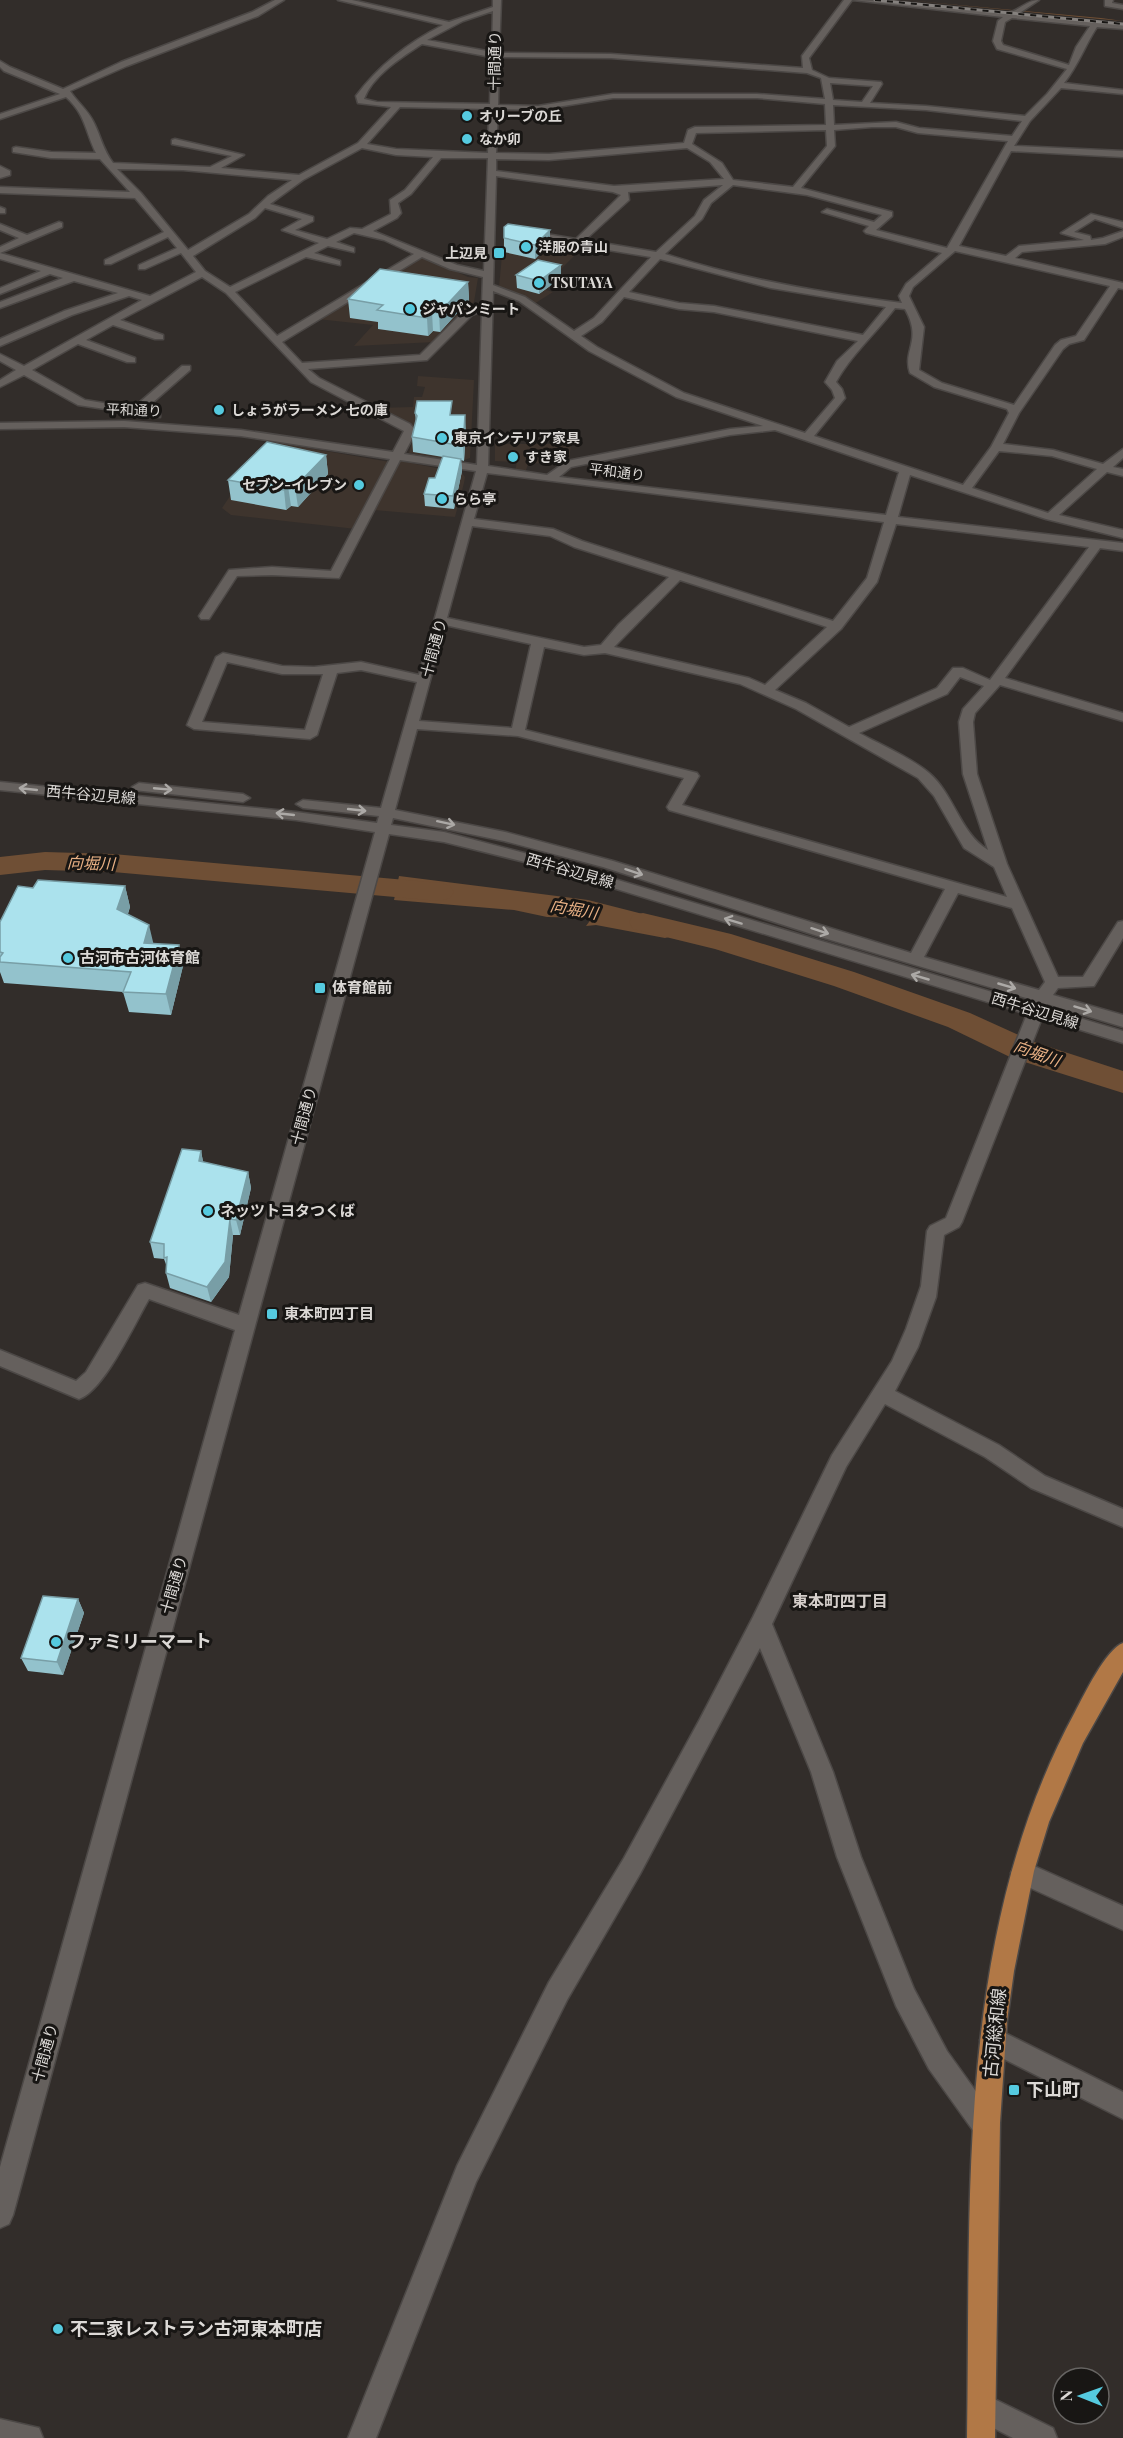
<svg xmlns="http://www.w3.org/2000/svg" width="1123" height="2438" font-family="'Playfair Display','Noto Sans JP',serif">
<style>
.built{fill:#3e342d}
.water{fill:#6f4f35}
.lines{fill:none;stroke-linecap:round;stroke-linejoin:round}
.river{fill:#6f4f35;fill-rule:evenodd}
.minor-casing{stroke:#4c4846;stroke-width:3}
.major-casing{stroke:#4c4846;stroke-width:3}
.minor{fill:#65605d;fill-rule:evenodd}
.major{fill:#b17846;fill-rule:evenodd}
.rail-casing{stroke:#85817e;stroke-width:3}
.rail{stroke:#181614;stroke-width:2;stroke-dasharray:6;stroke-linecap:butt}
.wall{fill:#93c2cc}
.shaded-wall{fill:#789ea6}
.building{fill:#abe2ed;stroke:#789ea6;stroke-width:1.5}
.oneway{stroke:#aca9a6}
.poi-dot{fill:#55cadf;stroke:#181614;stroke-width:2}
.labels{text-anchor:middle;stroke-width:6;stroke-linejoin:round;paint-order:stroke}
.far-poi-label{font-size:14px;font-weight:bold;fill:#dcd9d6;stroke:#181614;text-anchor:start}
.far-street-label{font-size:14px;fill:#dcd9d6;stroke:#181614}
.street-label{font-size:15px;fill:#dcd9d6;stroke:#181614}
.poi-label{font-size:15px;font-weight:bold;fill:#dcd9d6;stroke:#181614;text-anchor:start}
.water-label{font-size:16px;font-style:italic;fill:#e9b185;stroke:#181614}
.neighbourhood-label{font-size:16px;font-weight:bold;fill:#d4ceca;stroke:#181614}
.near-poi-label{font-size:18px;font-weight:bold;fill:#dcd9d6;stroke:#181614;text-anchor:start}
.near-street-label{font-size:18px;fill:#dcd9d6;stroke:#181614}
</style>
<rect width="100%" height="100%" fill="#322d2a"/>
<path class="built" d="M504,234L585,245L557,273L564,276L546,290L553,292L534,304L519,294L499,287Z
M422,256L468,277L478,278L474,302L435,342L354,346L373,325L317,319Z
M418,376L474,380L470,458L459,462L409,453L415,431L408,422L377,408L413,407L414,397H422L425,387L417,386Z
M267,441L390,462L356,529L231,515L222,508Z
M495,444H571L569,461L528,464L525,473L515,471L517,462L495,461Z
M400,461L462,473L465,477L464,483L455,517L374,510L396,463Z"/>
<path class="water" d="M905,0L1101,18L1123,21L1100,19Z
M399,876L588,900L682,924L686,932L665,938L596,925L586,926L592,918L547,917L514,910L394,900Z"/>
<g class="lines">
<path class="river" d="M45,852L113,854L440,883L450,886L454,892L450,898L440,901L113,872L45,870L0,875V857Z
M643,913L731,934L854,972L970,1013L1034,1042L1123,1071V1093L1012,1058L948,1027L834,986L715,949L633,929L629,922L633,915Z"/>
<defs>
<path id="minor" d="M275,0H284L258,16L127,66L70,91C77,102 88,110 94,123C101,137 103,150 113,163L210,167L232,156L172,144V140L175,139L244,155L221,168L299,175L358,143L391,107L358,103L356,96C378,66 409,42 443,25L338,0H352L449,22L493,7V0H501L499,53L611,54L803,68L802,56L844,0H852L809,58L812,70L829,78L881,82L882,84L870,103L926,106L1025,116L1047,94L1067,69L997,49L993,41L998,21L1003,17L853,0C904,0 955,11 1005,13C1017,13 1026,0 1039,0L1018,14L1123,25V29L1097,27C1085,45 1078,66 1064,83L1123,90V94L1061,88L1030,121L1014,146L1123,151V157L1011,151L959,246L1006,256L1019,246L1084,240L1061,233L1091,214L1123,222V228L1095,219L1074,232L1090,236L1091,240L1103,238L1123,231V237L1105,244L1022,252L1015,258L1119,282L1123,283V289L1118,288L1084,340L1069,344L1063,349L1019,413L1003,444L1053,450L1103,464L1123,449V458L1113,467L1123,469V476L1107,472L1059,515L1123,530V538L1046,519L910,475L898,517L1123,543V551L1100,548L1005,678L1123,713V721L1000,685L975,713L973,722L977,774L1007,864L1058,977H1083L1118,922L1123,921V938L1094,986L1058,988L1053,995L1123,1015V1027L1047,1004L1046,1008L1123,1031V1043L1042,1018L962,1222L959,1227L944,1235L936,1297L918,1347L895,1391L999,1445L1045,1476L1123,1509V1527L1031,1488L985,1457L885,1404L846,1467L772,1624L833,1772L861,1857L914,1989L947,2051L995,2118L999,2127L995,2136L986,2140L977,2136L929,2069L896,2006L837,1857L811,1772L760,1648L640,1874L567,2000L476,2182L376,2438H348L457,2166L549,1982L624,1858L700,1719L753,1617L832,1455L892,1361L906,1329L921,1286L927,1231L930,1226L946,1218L1027,1014L541,866L444,842L389,834L13,2215L9,2224L0,2228V2167L235,1330L149,1299C135,1323 104,1391 79,1399L0,1366V1350L76,1381L86,1372L138,1285L145,1283L239,1315L375,832L296,820L0,790V782L296,812L377,823L379,816L303,808L296,804L303,800L381,808L417,682L361,670L337,673L317,735L310,739L194,729L187,725L216,657L223,653L282,666L314,667L361,662L419,675L476,471L400,460L339,578L272,575L237,576L209,619H201L199,616L229,570L272,567L331,571L390,459L241,436L124,427L0,429V423L124,421L241,430L393,452L404,431L311,382L226,293L202,277L120,320L163,335V339H155L113,325L86,340L135,358V362H127L78,344L32,370L85,400L133,408L182,366H190V370L144,410L160,413V417L78,405L24,375L0,387V380L16,370L0,361V354L24,366L142,300L129,296L72,315L0,346V339L64,311L118,293L74,281L0,308V302L63,278L50,274L0,294V288L41,271L0,259V253L150,296L196,272L181,253L145,269H139V265L177,248L168,237L111,264H105V260L164,232L135,198L0,193V187L130,192L100,159L51,158L13,152V148L16,147L51,152L96,153C85,131 86,115 66,97L0,119V114L60,94L4,71L0,67V61L10,67L63,89L121,62L252,12ZM493,11L492,52L427,40L463,21ZM1012,18L1090,26L1076,47L1069,65L1003,45L1001,41L1005,22ZM422,44L491,57L490,104L377,102L364,99C372,76 402,57 422,44ZM499,57L611,58L807,73L821,78L825,99L757,94H613L538,106L498,105ZM830,83L873,86L862,102L833,100ZM613,98H757L825,104L826,125L695,127L688,130L684,143L549,154L496,153L498,109L538,110ZM833,105L926,110L1022,121L1012,136L919,128L896,122L834,125ZM400,107L489,109L488,153L396,149L367,144ZM872,127H896L918,133L1008,141L947,248L876,230L892,216V212L801,188L835,146L834,130ZM826,130L827,146L793,187L733,180L722,163L692,144L696,133ZM362,148L396,155L433,157L405,190L390,200L391,214L362,229L350,228L327,239L295,230L313,221V217L270,204L303,180ZM687,148L710,162L724,179L614,186L496,171V159L549,160ZM441,158H488L484,271L457,265L373,231L397,218L401,213L398,203L411,194ZM117,169L183,170L292,180L268,196L249,214L188,250L141,193ZM496,176L613,192L621,195L576,239L528,231L523,234L528,237L651,257L594,318L574,331L525,297L493,285ZM723,185L704,200L695,216L656,252L585,240L629,200L628,192ZM733,185L807,195L882,215L874,222L827,209L822,212L869,226L864,231L866,233L942,253L906,284L899,296L902,303C822,293 741,279 665,254L702,219L711,203ZM265,208L302,219L282,230L319,243L230,287L205,271L193,256L255,218ZM354,233L384,240L414,254L277,336L235,292L306,257L340,265V261L314,253L328,246L354,252V248L336,242ZM955,251L1110,286L1076,336L1061,340L1055,345L1014,405L942,383L919,370L924,327L909,296L913,287ZM422,257L450,269L483,277L482,304L464,311L420,355L302,363L282,342ZM660,259L771,288L886,307L863,335L714,306L679,303L629,292ZM493,291L519,301L589,351L676,397L763,426L730,429L567,461L547,475L488,466ZM624,297L679,309L714,312L858,341L837,361L825,382L832,390L835,398L805,433L684,393L597,347L581,336L602,322ZM895,308L905,309C923,341 902,350 910,373L934,387L1007,409L1009,413L991,447L963,485L814,436L845,398L842,389L836,382C851,355 876,333 895,308ZM482,311L477,465L404,454L416,431L410,424L319,378L308,369L427,360L472,315ZM775,430L899,472L886,515L559,477L571,467L730,435ZM999,451L1052,456L1097,469L1048,513L972,488ZM487,473L884,522L867,578L833,621L582,541L553,529L474,519ZM896,524L1089,547L990,680L963,668H953L937,688L849,727L806,703L775,690L841,629L877,582ZM472,526L550,536L574,547L669,577L619,624L601,645L584,647L447,618ZM680,580L827,627L765,685L749,678L614,647ZM445,625L531,644L512,728L419,721ZM544,647L584,655L605,653L740,684L796,709L918,778L934,796L964,848L994,867L1007,897L682,805L699,776L697,773L525,730ZM227,662L282,674H323L305,730L202,722ZM960,677L984,686L963,709L959,722L963,774L988,850C960,833 954,794 929,773C912,758 879,744 859,733L947,694ZM417,729L518,736L684,778L667,807L669,810L945,889L911,953L613,861L505,832L395,810ZM393,818L504,841L603,867L824,938L1033,1000L1032,1004L551,860L444,832L391,825ZM958,893L1012,908L1045,982L1039,990L924,957Z
M1105,0H1113L1112,3L1123,5V9L1105,6Z
M0,166L10,171V175L0,178Z
M0,207L5,209V213H0Z
M59,222L62,223V227L0,253V247L19,238L0,230V224L27,235Z
M139,783L243,794L250,798L243,802L134,790L132,787Z
M1023,1861L1123,1906V1930L1015,1881L1011,1873L1015,1865Z
M993,2027L1123,2092V2119L984,2049L980,2040L984,2031Z
M982,2393L1053,2428L1057,2438H1013L972,2417L968,2407L972,2397Z
M0,2419L39,2428L43,2438H0Z"/>
<path id="major" d="M1123,1643V1672L1083,1743L1049,1822L1034,1871L1014,1971L1007,2021L1000,2123L995,2438H967C971,2194 955,1934 1075,1712C1084,1695 1106,1649 1123,1643Z"/>
</defs>
<use href="#minor" class="minor-casing"/>
<use href="#major" class="major-casing"/>
<use href="#minor" class="minor"/>
<use href="#major" class="major"/>
<defs>
<path id="rail" d="M875,0L1123,24"/>
</defs>
<use href="#rail" class="rail-casing"/>
<use href="#rail" class="rail"/>
</g>
<path class="wall" d="M504,238L550,243L535,259L504,252Z
M516,275L561,278L539,294L517,288Z
M468,282L469,300L440,332L433,331L428,336L378,329V322L350,318L348,299Z
M415,413L452,415L466,430L464,461L461,460L462,471L454,509L425,506L424,494L435,478L443,457L413,452L412,437L416,421Z
M326,455L328,474L298,507L291,506L286,510L231,500L228,480Z
M125,886L130,907L128,914L153,944L179,945L183,966L171,1015L129,1012L123,992L4,983L0,972V922L33,888Z
M201,1151L203,1162L248,1172L251,1188L240,1235H233L229,1277L211,1302L170,1288L166,1273L167,1267L164,1259L154,1258L150,1242Z
M78,1599L84,1613L63,1675L28,1671L21,1658Z"/>
<path class="shaded-wall" d="M550,230V243L535,259V245Z
M561,265V278L539,294V281Z
M468,282L469,300L440,332L439,313Z
M432,312L433,331L428,336L427,318Z
M465,415L466,430L464,461L463,446Z
M326,455L328,474L298,507L295,487Z
M461,459L462,471L454,509L453,496Z
M288,486L291,506L286,510L284,490Z
M125,886L130,907L122,930L117,909Z
M149,925L154,946L144,943Z
M179,945L183,966L171,1015L166,994Z
M201,1151L204,1166L199,1161Z
M248,1172L251,1188L240,1235L236,1220Z
M230,1219L233,1235L229,1277L211,1302L207,1287Z
M78,1599L84,1613L63,1675L57,1662Z"/>
<path class="building" d="M508,224L550,230L535,245L504,238V227Z
M538,260L561,265L539,281L516,275Z
M380,269L468,282L439,313L432,312L427,318L377,310L383,305L348,299Z
M417,401H452L450,415H465L463,446L412,437L417,416L415,413Z
M267,442L326,455L295,487L288,486L284,490L228,480Z
M443,456L461,459L453,496L424,494L429,478H435Z
M38,880L125,886L117,909L149,925L144,943L179,945L166,994L123,992L131,972L0,962V957L3,953L0,952V922L18,886L33,888Z
M182,1149L201,1151L199,1161L248,1172L236,1220L230,1219L225,1262L207,1287L166,1273L167,1257L164,1258V1244L150,1242Z
M43,1596L78,1599L57,1662L21,1658Z"/>
<defs><path id="oneway-shaft" d="M-6 0H5M1.5-3L5.5 0L1.5 3" fill="none" stroke-width="1.6" stroke-linecap="round" stroke-linejoin="round" transform="scale(1.5)"/></defs>
<g class="oneway">
<use href="#oneway-shaft" transform="translate(28 789) rotate(-174)"/>
<use href="#oneway-shaft" transform="translate(163 789) rotate(5)"/>
<use href="#oneway-shaft" transform="translate(357 810) rotate(6)"/>
<use href="#oneway-shaft" transform="translate(285 814) rotate(-174)"/>
<use href="#oneway-shaft" transform="translate(446 823) rotate(12)"/>
<use href="#oneway-shaft" transform="translate(634 872) rotate(18)"/>
<use href="#oneway-shaft" transform="translate(733 921) rotate(-163)"/>
<use href="#oneway-shaft" transform="translate(820 931) rotate(18)"/>
<use href="#oneway-shaft" transform="translate(920 977) rotate(-164)"/>
<use href="#oneway-shaft" transform="translate(1007 986) rotate(16)"/>
<use href="#oneway-shaft" transform="translate(1083 1009) rotate(17)"/>
</g>
<g class="poi-dot">
<circle cx="467" cy="116" r="6"/>
<circle cx="467" cy="139" r="6"/>
<circle cx="526" cy="247" r="6"/>
<rect x="493" y="247" width="12" height="12" rx="3"/>
<circle cx="539" cy="283" r="6"/>
<circle cx="410" cy="309" r="6"/>
<circle cx="219" cy="410" r="6"/>
<circle cx="442" cy="438" r="6"/>
<circle cx="513" cy="457" r="6"/>
<circle cx="359" cy="485" r="6"/>
<circle cx="442" cy="499" r="6"/>
<circle cx="68" cy="958" r="6"/>
<rect x="314" y="982" width="12" height="12" rx="3"/>
<circle cx="208" cy="1211" r="6"/>
<rect x="266" y="1308" width="12" height="12" rx="3"/>
<circle cx="56" cy="1642" r="6"/>
<rect x="1008" y="2084" width="12" height="12" rx="3"/>
<circle cx="58" cy="2329" r="6"/>
</g>
<g class="labels">
<g class="far-poi-label">
<text x="479" y="121">オリーブの丘</text>
<text x="479" y="144">なか卯</text>
<text x="538" y="252">洋服の青山</text>
<text x="487" y="258" text-anchor="end">上辺見</text>
<text x="551" y="288">TSUTAYA</text>
<text x="422" y="314">ジャパンミート</text>
<text x="231" y="415">しょうがラーメン 七の庫</text>
<text x="454" y="443">東京インテリア家具</text>
<text x="525" y="462">すき家</text>
<text x="347" y="490" text-anchor="end">セブン-イレブン</text>
<text x="454" y="504">らら亭</text>
</g>
<g class="far-street-label">
<text transform="translate(134 410) rotate(2)" y="5">平和通り</text>
<text transform="translate(617 472) rotate(7)" y="5">平和通り</text>
</g>
<g class="street-label">
<text transform="translate(495 61) rotate(-89)" y="5">十間通り</text>
<text transform="translate(434 648) rotate(-75)" y="5">十間通り</text>
<text transform="translate(91 795) rotate(5)" y="5">西牛谷辺見線</text>
<text transform="translate(570 871) rotate(16)" y="5">西牛谷辺見線</text>
<text transform="translate(1035 1011) rotate(17)" y="5">西牛谷辺見線</text>
<text transform="translate(304 1116) rotate(-75)" y="5">十間通り</text>
<text transform="translate(174 1585) rotate(-74)" y="5">十間通り</text>
<text transform="translate(45 2053) rotate(-75)" y="5">十間通り</text>
</g>
<g class="poi-label">
<text x="80" y="963">古河市古河体育館</text>
<text x="332" y="993">体育館前</text>
<text x="220" y="1216">ネッツトヨタつくば</text>
<text x="284" y="1319">東本町四丁目</text>
</g>
<g class="water-label">
<text transform="translate(91 863) rotate(2)" y="6">向堀川</text>
<text transform="translate(574 909) rotate(10)" y="6">向堀川</text>
<text transform="translate(1037 1053) rotate(20)" y="6">向堀川</text>
</g>
<g class="neighbourhood-label">
<text x="840" y="1607">東本町四丁目</text>
</g>
<g class="near-poi-label">
<text x="68" y="1648">ファミリーマート</text>
<text x="1026" y="2096">下山町</text>
<text x="70" y="2335">不二家レストラン古河東本町店</text>
</g>
<g class="near-street-label">
<text transform="translate(995 2033) rotate(-84)" y="6">古河総和線</text>
</g>
</g>
<g transform="translate(1081 2396) rotate(271)"><circle r="28" fill="#181614" stroke="#666462" stroke-width="1.5"/>
<path d="M0-4.5L10 22L0 15L-10 22Z" fill="#55cadf"/>
<text y="-9" font-size="16" font-weight="bold" text-anchor="middle" fill="#dcd9d6">N</text>
</g>
</svg>
